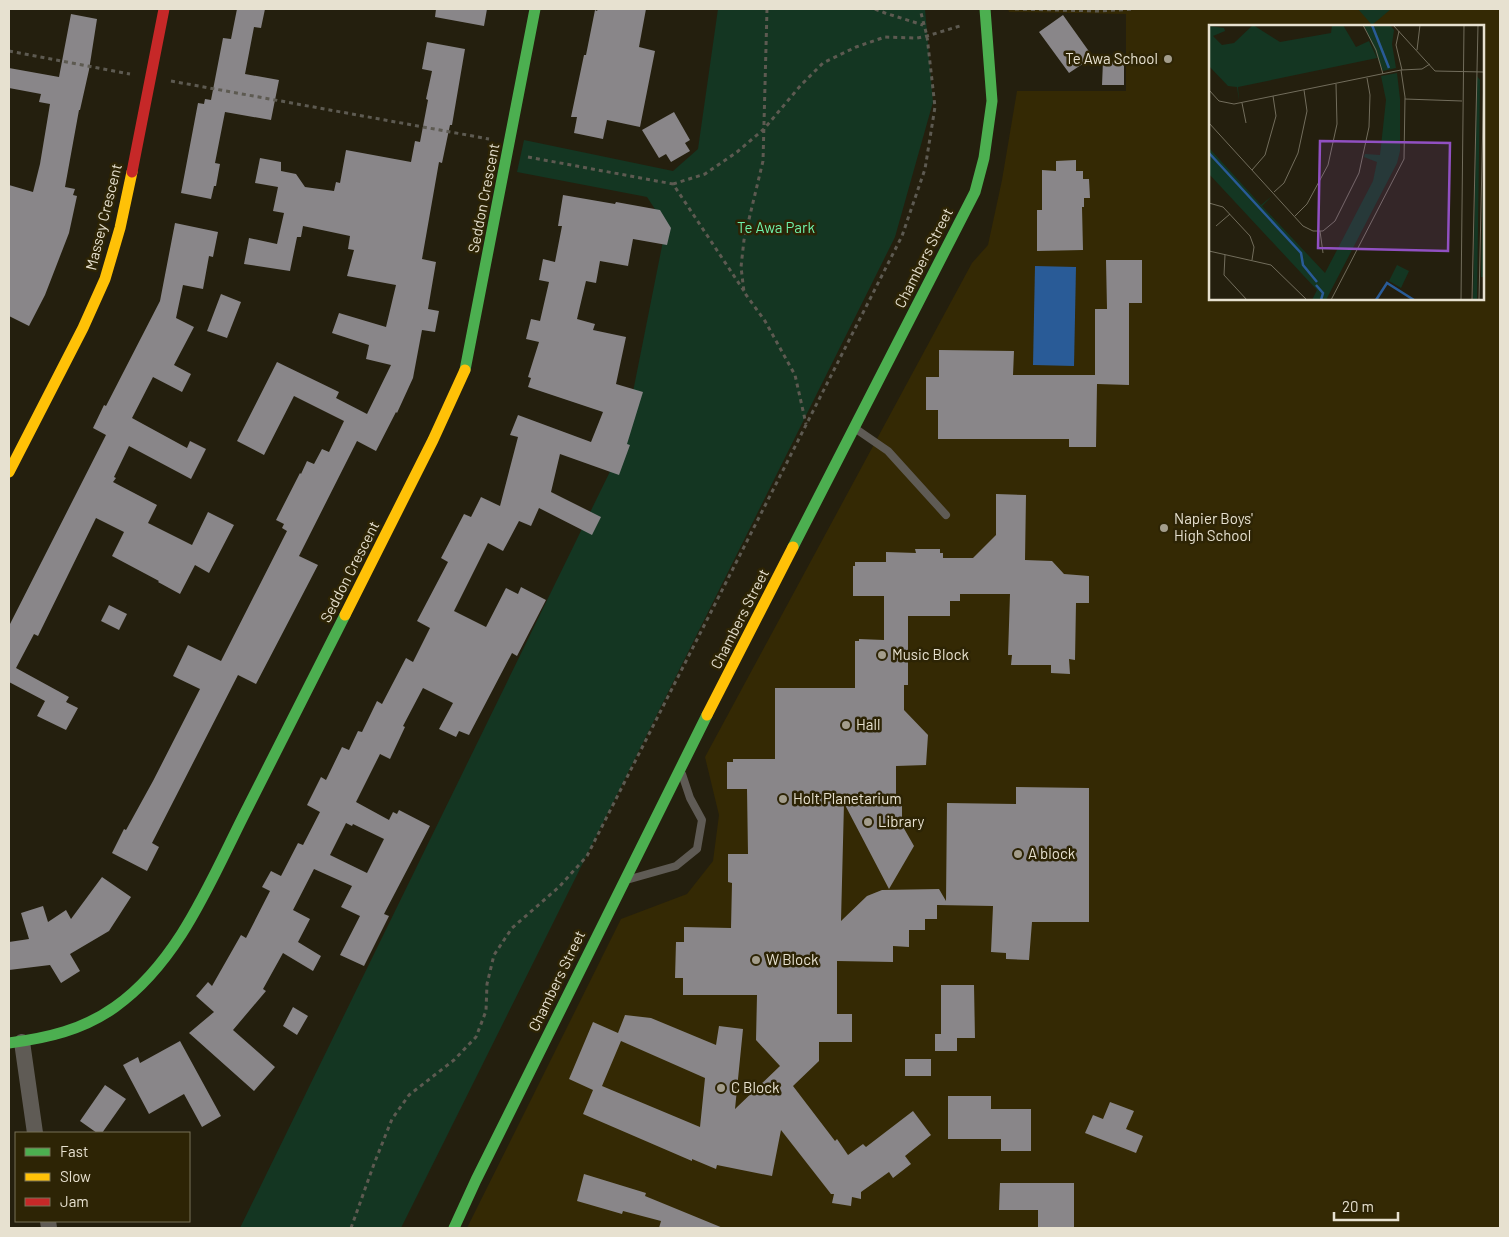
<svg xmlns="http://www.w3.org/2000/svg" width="1509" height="1237" font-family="Barlow,sans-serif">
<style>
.built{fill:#342904;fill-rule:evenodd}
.green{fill:#143622}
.water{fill:#295b97}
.building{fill:#898689;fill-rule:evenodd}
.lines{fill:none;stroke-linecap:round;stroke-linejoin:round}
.path{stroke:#5d5a51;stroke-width:3;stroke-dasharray:4 4;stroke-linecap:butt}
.lane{stroke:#5f5b55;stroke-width:8}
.street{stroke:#5f5b55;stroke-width:16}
.fast{stroke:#4caf50;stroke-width:11}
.slow{stroke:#ffc107;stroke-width:11}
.jam{stroke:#c62828;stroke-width:11}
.poi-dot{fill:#a39d8c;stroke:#2d2405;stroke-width:2}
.labels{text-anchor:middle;stroke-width:5;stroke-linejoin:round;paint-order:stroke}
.poi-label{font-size:15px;fill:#e7e1d0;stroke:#2d2405;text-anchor:start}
.street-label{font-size:15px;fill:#e7e1d0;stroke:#2d2405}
.park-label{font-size:15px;fill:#6ff2ab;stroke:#2d2405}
.inset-river{fill:none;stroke:#295b97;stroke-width:2.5}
.inset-road{fill:none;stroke:#726d5c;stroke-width:1}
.view{fill:#9150c2;fill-opacity:0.15;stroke:#9150c2;stroke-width:2.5}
.inset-edge{fill:none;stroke:#e7e1d0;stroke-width:2.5}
</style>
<rect width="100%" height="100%" fill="#241f0e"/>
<path class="built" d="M1008,9H1500V1228H467L621,919L687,894L713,861L719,815L705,757L972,263L988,245L1002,180L1017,91H1126V14L1009,12ZM1210,26H1483V299H1210Z"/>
<path class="green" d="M718,9H925L933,102L895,237L401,1228H240L622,447L666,226L647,197L517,172L524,140L673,171L698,149Z
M1358,9H1391L1372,25Z"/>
<path class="water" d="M1035,266L1076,267L1074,366L1033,365Z"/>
<path class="building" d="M237,9H265L261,28L254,27L245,74L279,80L271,120L225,112L215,163L220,164L216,186H214L211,199L181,193L198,103L204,104L205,99L211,100L223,38L231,39Z
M436,9H487L484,26L435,17Z
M598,9H646L639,47L655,51L640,127L607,120L603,139L574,133L577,117H571L584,55H586L595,10L597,11Z
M71,14L97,19L89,70L80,110H79L65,187L75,189L73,195L77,196L69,233L45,295L29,326L9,316V185L33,192L40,164L50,104L39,102L41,94L9,88V68L59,77Z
M1063,15L1093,57L1069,73L1039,32Z
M427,42L465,49L452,125H450L442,163L439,162L422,259L436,262L428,309L439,311L435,332L422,330L413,378L397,413L396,412L376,451L357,441L299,556L318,565L256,684L238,675L152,843L159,847L147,871L112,853L124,829L126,830L153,781L200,689L173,676L188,645L221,661L287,531L282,528L284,524L276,520L300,473L301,474L307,461L314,464L322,449L329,452L344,421L294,396L264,455L237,441L277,362L339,392L336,398L367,414L391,365L366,359L369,345L332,333L339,313L386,327L396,285L347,276L354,250L348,249L350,236L303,226L301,237H297L290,271L244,264L249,238L277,244L284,213L273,211L278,187L255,183L260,158L281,162V171L296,174L305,187L334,191L336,182L340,183L346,150L411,162L415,141L420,142L428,100L426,99L432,71L422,69Z
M1103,61H1124V85H1102Z
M674,112L690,140L685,143L690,151L671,162L666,154L659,158L642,130Z
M1076,160V171H1083V179H1089L1090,198H1084V207H1082L1083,250L1037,251V210H1042V170L1056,171V161Z
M563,195L615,204L616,202L660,210L671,228L667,245L633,239L628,266L600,261L596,283L586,281L577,319L595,324L593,330L626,337L616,384L643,392L627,444L630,445L619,475L560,454L551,492L601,517L592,535L539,508L531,526L519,521L503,551L488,543L454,611L486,627L506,588L518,594L521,587L546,600L517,656L512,653L469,735L459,731L456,737L439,729L453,703L423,688L403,726L405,727L390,759L380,754L356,802L389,820L393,812L397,814L399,810L430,826L384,914L389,916L364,966L340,955L360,916L341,907L352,886L314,869L293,910L310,919L298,942L321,956L313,971L283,953L263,989L266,991L233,1030L275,1067L254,1091L189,1033L214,1012L196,996L208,982L212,986L241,935L246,938L270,891L262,887L271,871L281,876L298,843L303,845L320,812L307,805L321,777L326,780L342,747L349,750L358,731L362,732L377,701L382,704L406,658L413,662L430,628L417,621L448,562L441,558L464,514L471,517L481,497L500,506L518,437L510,435L518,415L591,442L603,412L528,387L531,378L528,377L539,342L526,339L531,319L540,321L549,282L539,280L543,259L555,262L562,226H558ZM346,823L352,826L353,824L384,839L367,873L330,855Z
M175,223L218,232L213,257L209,256L203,289L183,285L176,318L194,327L174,365L191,374L182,392L153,377L132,418L187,448L190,441L206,449L191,479L129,446L114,477L116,478L113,482L157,505L148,523L192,545L208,512L234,525L209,573L195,565L180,594L158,582L159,581L112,556L124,532L96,518L38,636L34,634L16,668L69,697L66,702L78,708L66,730L37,716L45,701L9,682V626L106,435L93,428L104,405L106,406L160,301Z
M1106,260H1142V303H1129V385L1097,384L1096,447H1069V439H938V410H926V377H939V350L1014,351L1013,375H1095V309H1107Z
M221,294L241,302L227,338L207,331Z
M996,494L1026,495L1025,560L1052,561L1064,574L1089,576V603H1076L1075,660L1069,659L1070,674L1051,673V665H1011L1012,655H1008L1010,594H960V601H950V616H908V685H904V710L928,735L926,765L896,766V799H902V825L914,846L889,889L844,803L841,921L867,896L882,890L939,889L946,901L947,803L1016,804V787L1089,788V922H1032L1029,960L1006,959V953L991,952L993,906L937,905V919H925V930H909V947L893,946V962L837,961V1014H852V1042H819V1061L793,1086L835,1141L837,1139L848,1155L863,1144L866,1147L913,1111L931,1135L905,1156L911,1164L893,1178L889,1172L861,1192V1199L852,1197L851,1206L832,1203L834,1194H831L781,1130L772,1176L717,1165L716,1169L692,1159V1161L583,1114L593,1090L569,1079L593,1022L618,1033L625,1015L651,1018L716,1045L719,1026L743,1029L735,1109L780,1066L756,1040L757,995H683V978H675L676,942H684V927L731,928L732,883L728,882V854H748L747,789H727V762H733V759H775V688H855V641H859V639L884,640V596H853V566H855V562H886V552L916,553L915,549H940V553H943V558H973L996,535ZM621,1041L705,1078L700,1127L602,1086Z
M109,605L127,614L119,630L101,621Z
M102,877L131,897L109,931L70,954L80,971L61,983L50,965L9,970V942L29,939L21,913L43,906L48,922L66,910L71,919Z
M941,985H974L975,1038H957V1051H935V1034H941Z
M293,1007L308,1016L297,1035L283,1026Z
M180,1041L221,1116L202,1127L184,1094L149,1114L123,1065L138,1057L140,1063Z
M905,1059H931V1076H905Z
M105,1085L126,1099L102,1133H97L80,1121Z
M948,1096H991V1109H1031V1151H1001V1139H948Z
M1110,1102L1134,1111L1126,1129L1143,1136L1136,1153L1085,1133L1093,1115L1103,1119Z
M584,1174L646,1193L645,1196L723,1228H659L661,1221L623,1211L622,1214L577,1201Z
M1000,1183H1074V1228H1038V1210H999Z"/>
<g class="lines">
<path class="path" d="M767,9L763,161L744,240L741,267L744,292L765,321L795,375L806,424
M875,9L885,13L923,25
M1015,9L1099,11L1135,9
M9,51L130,74
M171,81L489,139
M528,157L673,184L744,291
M673,184L705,174L737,152L764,129L801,85L823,63L856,47L885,37L917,38L927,36L963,25
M351,1228L374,1164L392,1119L409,1095L454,1060L476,1037L486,1011L487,984L494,955L512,928L559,887L587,856L902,236L925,169L935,107L927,36L920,9"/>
<path class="lane" d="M856,429L888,451L946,515
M630,879L676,866L697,849L702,820L690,798L682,774"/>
<path class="street" d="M22,1042L35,1133
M48,1221L49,1228"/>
<path class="fast" d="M465,370L535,9
M793,547L975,192L984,158L992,101L985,9
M9,1043C47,1038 83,1030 115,1007C181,960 212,877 248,807C280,743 313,679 345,615
M454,1228L476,1180L707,715"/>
<path class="slow" d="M9,472L83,328L105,279L120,228L132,172
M345,615L433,440L465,370
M707,715L793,547"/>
<path class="jam" d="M132,172L164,9"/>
</g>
<g class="poi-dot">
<circle cx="1168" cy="59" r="5"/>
<circle cx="1164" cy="528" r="5"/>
<circle cx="882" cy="655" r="5"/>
<circle cx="846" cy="725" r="5"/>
<circle cx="783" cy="799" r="5"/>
<circle cx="868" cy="822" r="5"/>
<circle cx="1018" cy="854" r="5"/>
<circle cx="756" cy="960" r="5"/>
<circle cx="721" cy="1088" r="5"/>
</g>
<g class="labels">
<g class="poi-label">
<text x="1158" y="64" text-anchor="end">Te Awa School</text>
<text x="1174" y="524">Napier Boys'<tspan x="1174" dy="17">High School</tspan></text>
<text x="892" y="660">Music Block</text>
<text x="856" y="730">Hall</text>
<text x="793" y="804">Holt Planetarium</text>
<text x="878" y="827">Library</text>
<text x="1028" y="859">A block</text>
<text x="766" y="965">W Block</text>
<text x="731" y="1093">C Block</text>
</g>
<g class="street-label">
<text transform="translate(484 198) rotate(-79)" y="5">Seddon Crescent</text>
<text transform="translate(104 217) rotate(-76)" y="5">Massey Crescent</text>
<text transform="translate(924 258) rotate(-63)" y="5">Chambers Street</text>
<text transform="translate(350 572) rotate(-63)" y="5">Seddon Crescent</text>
<text transform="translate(740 619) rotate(-63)" y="5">Chambers Street</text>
<text transform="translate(557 981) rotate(-64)" y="5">Chambers Street</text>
</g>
<g class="park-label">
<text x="776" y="233">Te Awa Park</text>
</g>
</g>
<g transform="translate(1209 25)">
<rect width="275" height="275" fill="#241f0e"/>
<path d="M44,0L71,17L122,8L123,0H134L147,22L160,16L168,33L29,62L30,76L28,62L19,61L0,41V1L15,3L16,6L4,11L13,20L25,18ZM155,0H181L185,5L183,19L187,43L174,46ZM188,48L191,74V126L188,138L117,275H103L108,265L0,149V123L52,180L63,171L53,181L116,248L164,156L168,137L155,132L156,129L171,130L177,75L172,51ZM268,51L271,55L268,275H264ZM274,158H275V252H272ZM188,240L200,246L192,263L180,256Z" fill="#143622"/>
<path class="inset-river" d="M163,0L180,43M0,128L92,228L94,240L108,257M107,260L114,268L112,275M167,275L178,258L205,275"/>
<path class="inset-road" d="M154,0L167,25L174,49M184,0L226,46L275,47M190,6L187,20L193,45M208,25L211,0M0,65L10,76L25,79L192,45M196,74L253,76M33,78L37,98M0,98L94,201L104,206H114L126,196L150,148L160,102L161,70L158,53M43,145L56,130L67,91L64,71M65,167L75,158L89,128L98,86L95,65M0,178L14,182L41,211L45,222L43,235M86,191L98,179L119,140L128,99L127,59M7,201L21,189M111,206L114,228M0,226L62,240L98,275M16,230L15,250L38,275M122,275L195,134L196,72L192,45L213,44L221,39M252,275L255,0M263,275L269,0M270,275L275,44"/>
<path class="view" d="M111,116L241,118L239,226L109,223Z"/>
<rect width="275" height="275" class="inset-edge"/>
</g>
<rect width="1509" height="1237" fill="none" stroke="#e7e1d0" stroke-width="20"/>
<rect x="15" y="1132" width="175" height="90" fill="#2d2405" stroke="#777056"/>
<rect x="25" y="1148" width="25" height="8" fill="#4caf50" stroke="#777056"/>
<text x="60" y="1157" font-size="15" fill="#e7e1d0">Fast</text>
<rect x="25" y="1173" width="25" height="8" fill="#ffc107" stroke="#777056"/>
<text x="60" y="1182" font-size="15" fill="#e7e1d0">Slow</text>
<rect x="25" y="1198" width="25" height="8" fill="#c62828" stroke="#777056"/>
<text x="60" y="1207" font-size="15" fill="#e7e1d0">Jam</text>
<path d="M1334 1212v8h64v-8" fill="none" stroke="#e7e1d0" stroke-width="2.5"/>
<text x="1342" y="1212" font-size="15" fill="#e7e1d0" stroke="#2d2405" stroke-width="4" paint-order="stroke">20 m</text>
</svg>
